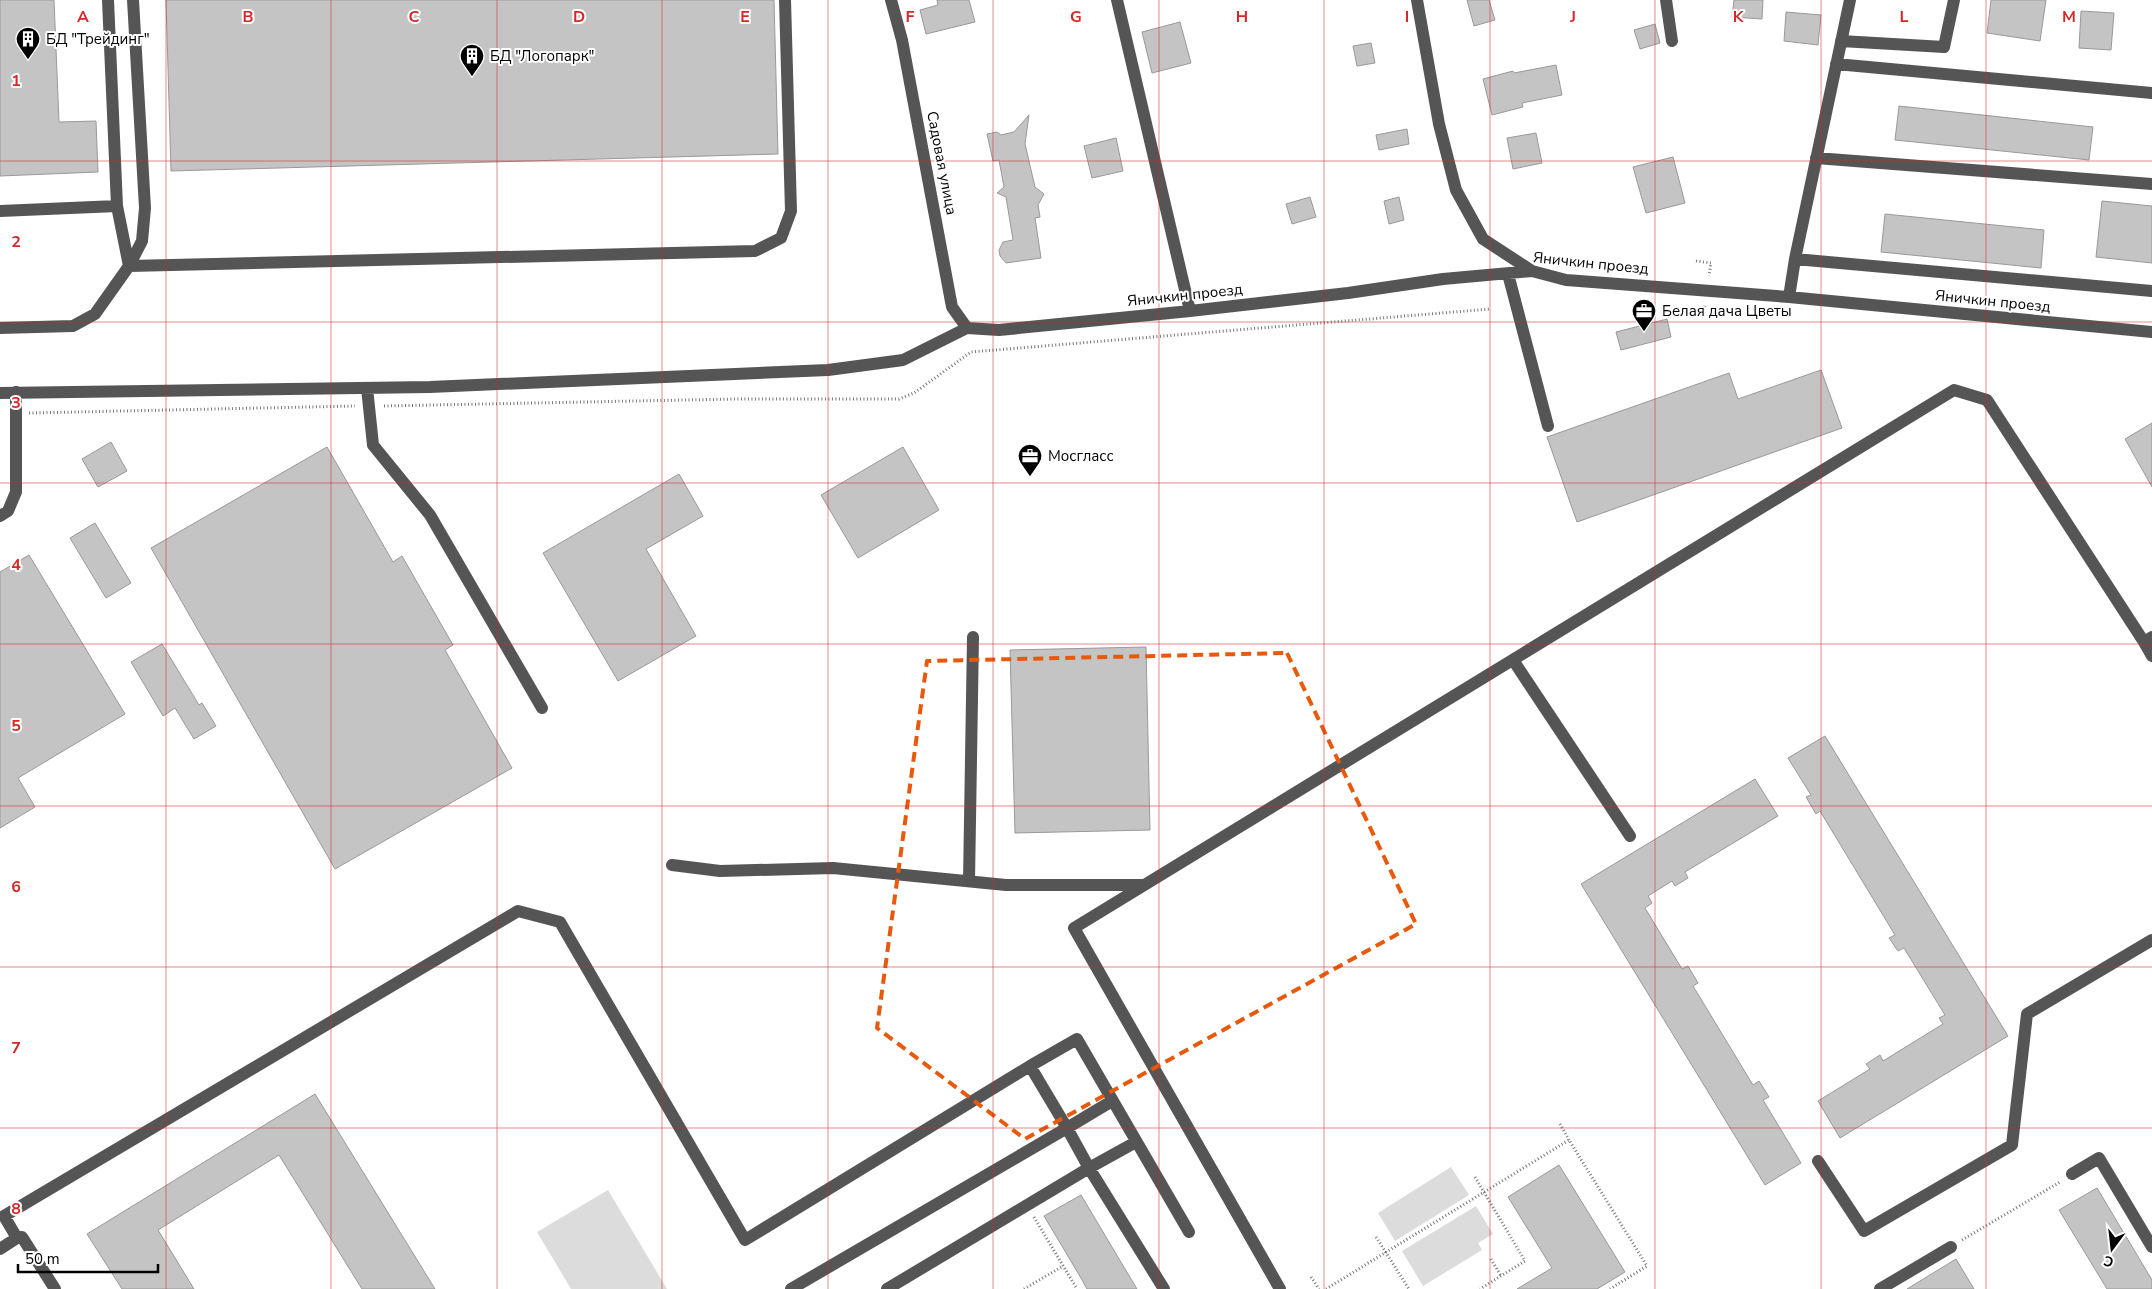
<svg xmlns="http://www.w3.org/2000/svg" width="2152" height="1289" font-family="'Nunito Sans',sans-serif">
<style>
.green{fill:#dcdcdc}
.building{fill:#c4c4c4;stroke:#999}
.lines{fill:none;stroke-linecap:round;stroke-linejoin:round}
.path{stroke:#777;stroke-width:3;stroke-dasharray:1 2.5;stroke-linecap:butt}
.minor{stroke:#555;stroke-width:12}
.marked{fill:none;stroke:#e8590c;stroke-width:4;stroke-dasharray:10 6;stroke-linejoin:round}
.grid{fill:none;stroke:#d62828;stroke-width:1;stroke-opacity:0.55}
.labels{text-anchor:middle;stroke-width:4;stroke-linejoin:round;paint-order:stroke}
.poi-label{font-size:15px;fill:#000;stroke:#fff;text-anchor:start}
.street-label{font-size:15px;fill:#000;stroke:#fff}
.grid-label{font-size:16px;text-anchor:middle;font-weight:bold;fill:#d62828;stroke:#fff;stroke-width:4;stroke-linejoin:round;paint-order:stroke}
</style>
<rect width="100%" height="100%" fill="#fff"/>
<path class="green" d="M1451,1167L1469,1195L1395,1241L1378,1213Z
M608,1190L667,1289H571L537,1232Z
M1476,1206L1493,1234L1478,1243L1482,1250L1423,1286L1402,1251Z"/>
<path class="building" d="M0,0H54L59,122L96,121L98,172L0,176Z
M166,0H774L778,154L171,171Z
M937,0H969L975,22L926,34L920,10L938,5Z
M1467,0H1489L1495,20L1474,26Z
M1734,0H1763L1762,19L1732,17Z
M1991,0H2046L2040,41L1987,33Z
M2081,11L2114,13L2111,50L2079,48Z
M1786,12L1821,15L1818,45L1784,41Z
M1180,22L1191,63L1152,73L1142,32Z
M1655,24L1660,43L1640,49L1634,30Z
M1371,43L1375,63L1357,66L1353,46Z
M1556,65L1562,95L1522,103L1523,107L1492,115L1483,79L1513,71L1514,73Z
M1899,106L2093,127L2089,160L1895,140Z
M1029,115L1025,144L1035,187L1044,194L1038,205L1040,217L1035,218L1041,258L1006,263L1000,256L999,250L1003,242L1013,240L1006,197L997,193L1004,187L999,160L993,161L987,134L997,132L1001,135L1014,132Z
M1407,129L1409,144L1379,150L1376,135Z
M1536,133L1542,163L1513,169L1507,138Z
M1116,138L1123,171L1092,178L1084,146Z
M1673,157L1685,203L1646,213L1633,167Z
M1310,197L1316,217L1292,224L1286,204Z
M1399,197L1404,220L1389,224L1384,201Z
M2102,201L2152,206V263L2096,257Z
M1885,214L2044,230L2041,268L1881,252Z
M1667,319L1671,337L1621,350L1616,332Z
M1821,370L1842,428L1577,522L1547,437L1729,373L1738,399Z
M2152,423V487L2125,439Z
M111,442L127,471L98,487L82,459Z
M327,447L393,562L402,556L453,645L445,650L512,768L335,869L151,548Z
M903,447L939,510L858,558L821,495Z
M679,474L703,516L646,549L696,636L618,681L543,553Z
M95,523L131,583L106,598L70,538Z
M29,555L125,714L18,778L35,807L0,828V572Z
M162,644L199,705L202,703L216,726L194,739L175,708L163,716L131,662Z
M1146,647L1150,830L1015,833L1010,650Z
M1825,736L2008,1036L1840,1138L1818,1101L1870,1069L1866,1064L1880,1055L1883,1061L1943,1024L1939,1018L1945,1015L1904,948L1898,951L1889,938L1895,935L1820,811L1816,814L1806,797L1811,795L1788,758Z
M1755,779L1778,816L1685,872L1688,878L1675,886L1672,881L1648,896L1652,903L1645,908L1682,969L1688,966L1698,983L1693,986L1753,1085L1759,1081L1769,1097L1763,1100L1801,1163L1765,1185L1581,884Z
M315,1094L435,1289H362L279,1155L158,1230L194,1289H122L87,1234Z
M1559,1165L1625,1272L1597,1289H1517L1552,1268L1508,1197Z
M2097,1188L2152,1280V1289H2107L2059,1210Z
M1081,1195L1137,1289H1087L1081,1278L1044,1216Z
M1956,1259L1974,1289H1907Z"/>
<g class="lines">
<path class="path" d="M1696,261L1711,263L1709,276
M1703,317L1705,305
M384,406L735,399H899L914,393L971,352L1490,309
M29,413L355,406
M1560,1124L1569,1140
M1475,1177L1525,1261L1480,1289
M1034,1217L1077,1289
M1376,1237L1409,1289
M1962,1240L2060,1182
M1491,1259L1501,1276
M1311,1277L1319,1289
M1024,1289L1063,1266
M1326,1289L1569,1140L1647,1266L1610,1289"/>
<path class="minor" d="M108,0L117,206
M891,0L902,40L952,307L967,328
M1117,0L1190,311
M1417,0L1439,124L1456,190L1483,239L1532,271
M1666,0L1672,41
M1841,41L1944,47L1954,0
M1836,64L2152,93
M1816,158L2152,184
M0,211L117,206L129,266
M1795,259L2152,291
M129,266L755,251L781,238L791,211L785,0
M1508,274L1548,426
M1789,297L1795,259L1850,0
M0,328L73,326L95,314L129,266L142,241L145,208L133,0
M367,388L373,445L430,515L542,708
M0,393L430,387L828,370L903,360L967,328L999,330L1190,311L1348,293L1443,279L1532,271L1566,280L1789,297L2152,332
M0,516L8,511L16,492V392
M2144,642L2152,656
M1513,660L1630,836
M672,865L720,871L833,868L1006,885H1144
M969,881L973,637
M1030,1066L1077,1039L1189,1232
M1818,1161L1864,1231L2012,1145L2027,1014L2152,940
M2072,1174L2099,1158L2152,1247
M17,1238L4,1216L518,911L560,922L745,1240L1030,1066L1067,1128L1112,1101
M0,1249L17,1238L22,1237L55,1289
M791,1289L1067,1128L1089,1168L1136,1142
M887,1289L1089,1168L1164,1289
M1280,1289L1074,928L1954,390L1987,400L2144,642L2152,637
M1880,1289L1951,1247"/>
</g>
<path class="marked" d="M1287,653L1416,924L1025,1139L877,1028L927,661Z"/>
<path class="grid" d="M166,0V1289M331,0V1289M497,0V1289M662,0V1289M828,0V1289M993,0V1289M1159,0V1289M1324,0V1289M1490,0V1289M1655,0V1289M1821,0V1289M1986,0V1289M0,161H2152M0,322H2152M0,483H2152M0,644H2152M0,806H2152M0,967H2152M0,1128H2152"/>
<defs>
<symbol id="building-pin" viewBox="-11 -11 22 30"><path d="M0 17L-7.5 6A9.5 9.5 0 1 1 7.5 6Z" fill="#000" stroke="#fff"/><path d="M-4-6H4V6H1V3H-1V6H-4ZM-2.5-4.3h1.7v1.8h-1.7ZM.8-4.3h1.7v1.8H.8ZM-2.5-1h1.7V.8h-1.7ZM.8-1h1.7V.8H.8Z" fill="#fff"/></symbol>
<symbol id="office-pin" viewBox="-11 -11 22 30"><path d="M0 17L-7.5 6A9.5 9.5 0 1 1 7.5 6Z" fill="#000" stroke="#fff"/><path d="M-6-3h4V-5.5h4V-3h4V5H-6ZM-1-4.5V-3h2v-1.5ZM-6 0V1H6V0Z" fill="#fff"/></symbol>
</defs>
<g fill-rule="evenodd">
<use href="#building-pin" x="14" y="25" width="28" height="38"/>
<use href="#building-pin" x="458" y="42" width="28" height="38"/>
<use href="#office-pin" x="1630" y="297" width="28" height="38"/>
<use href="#office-pin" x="1016" y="442" width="28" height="38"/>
</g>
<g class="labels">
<g class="poi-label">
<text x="46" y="44">БД "Трейдинг"</text>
<text x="490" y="61">БД "Логопарк"</text>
<text x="1662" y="316">Белая дача Цветы</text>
<text x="1048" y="461">Мосгласс</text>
</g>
<g class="street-label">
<text transform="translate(942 163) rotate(79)" y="5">Садовая улица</text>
<text transform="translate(1591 263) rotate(6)" y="5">Яничкин проезд</text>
<text transform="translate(1185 295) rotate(-6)" y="5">Яничкин проезд</text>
<text transform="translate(1993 301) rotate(6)" y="5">Яничкин проезд</text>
</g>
</g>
<g class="grid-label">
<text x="83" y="22">A</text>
<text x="248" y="22">B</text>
<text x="414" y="22">C</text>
<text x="579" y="22">D</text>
<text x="745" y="22">E</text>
<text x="910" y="22">F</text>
<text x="1076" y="22">G</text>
<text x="1242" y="22">H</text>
<text x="1407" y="22">I</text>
<text x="1573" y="22">J</text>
<text x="1738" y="22">K</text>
<text x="1904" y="22">L</text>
<text x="2069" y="22">M</text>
<text x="16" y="86">1</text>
<text x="16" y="247">2</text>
<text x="16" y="408">3</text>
<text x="16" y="570">4</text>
<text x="16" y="731">5</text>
<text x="16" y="892">6</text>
<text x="16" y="1053">7</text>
<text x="16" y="1214">8</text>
</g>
<g transform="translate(2112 1249) rotate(195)" stroke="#ffffff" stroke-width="4" paint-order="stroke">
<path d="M0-4L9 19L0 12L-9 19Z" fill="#000000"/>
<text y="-8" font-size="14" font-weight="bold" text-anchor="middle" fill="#000000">С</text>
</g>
<path d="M18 1264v8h140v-8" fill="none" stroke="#000000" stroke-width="2.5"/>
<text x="25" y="1264" font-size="15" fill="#000000" stroke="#ffffff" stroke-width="4" paint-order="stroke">50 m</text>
</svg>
